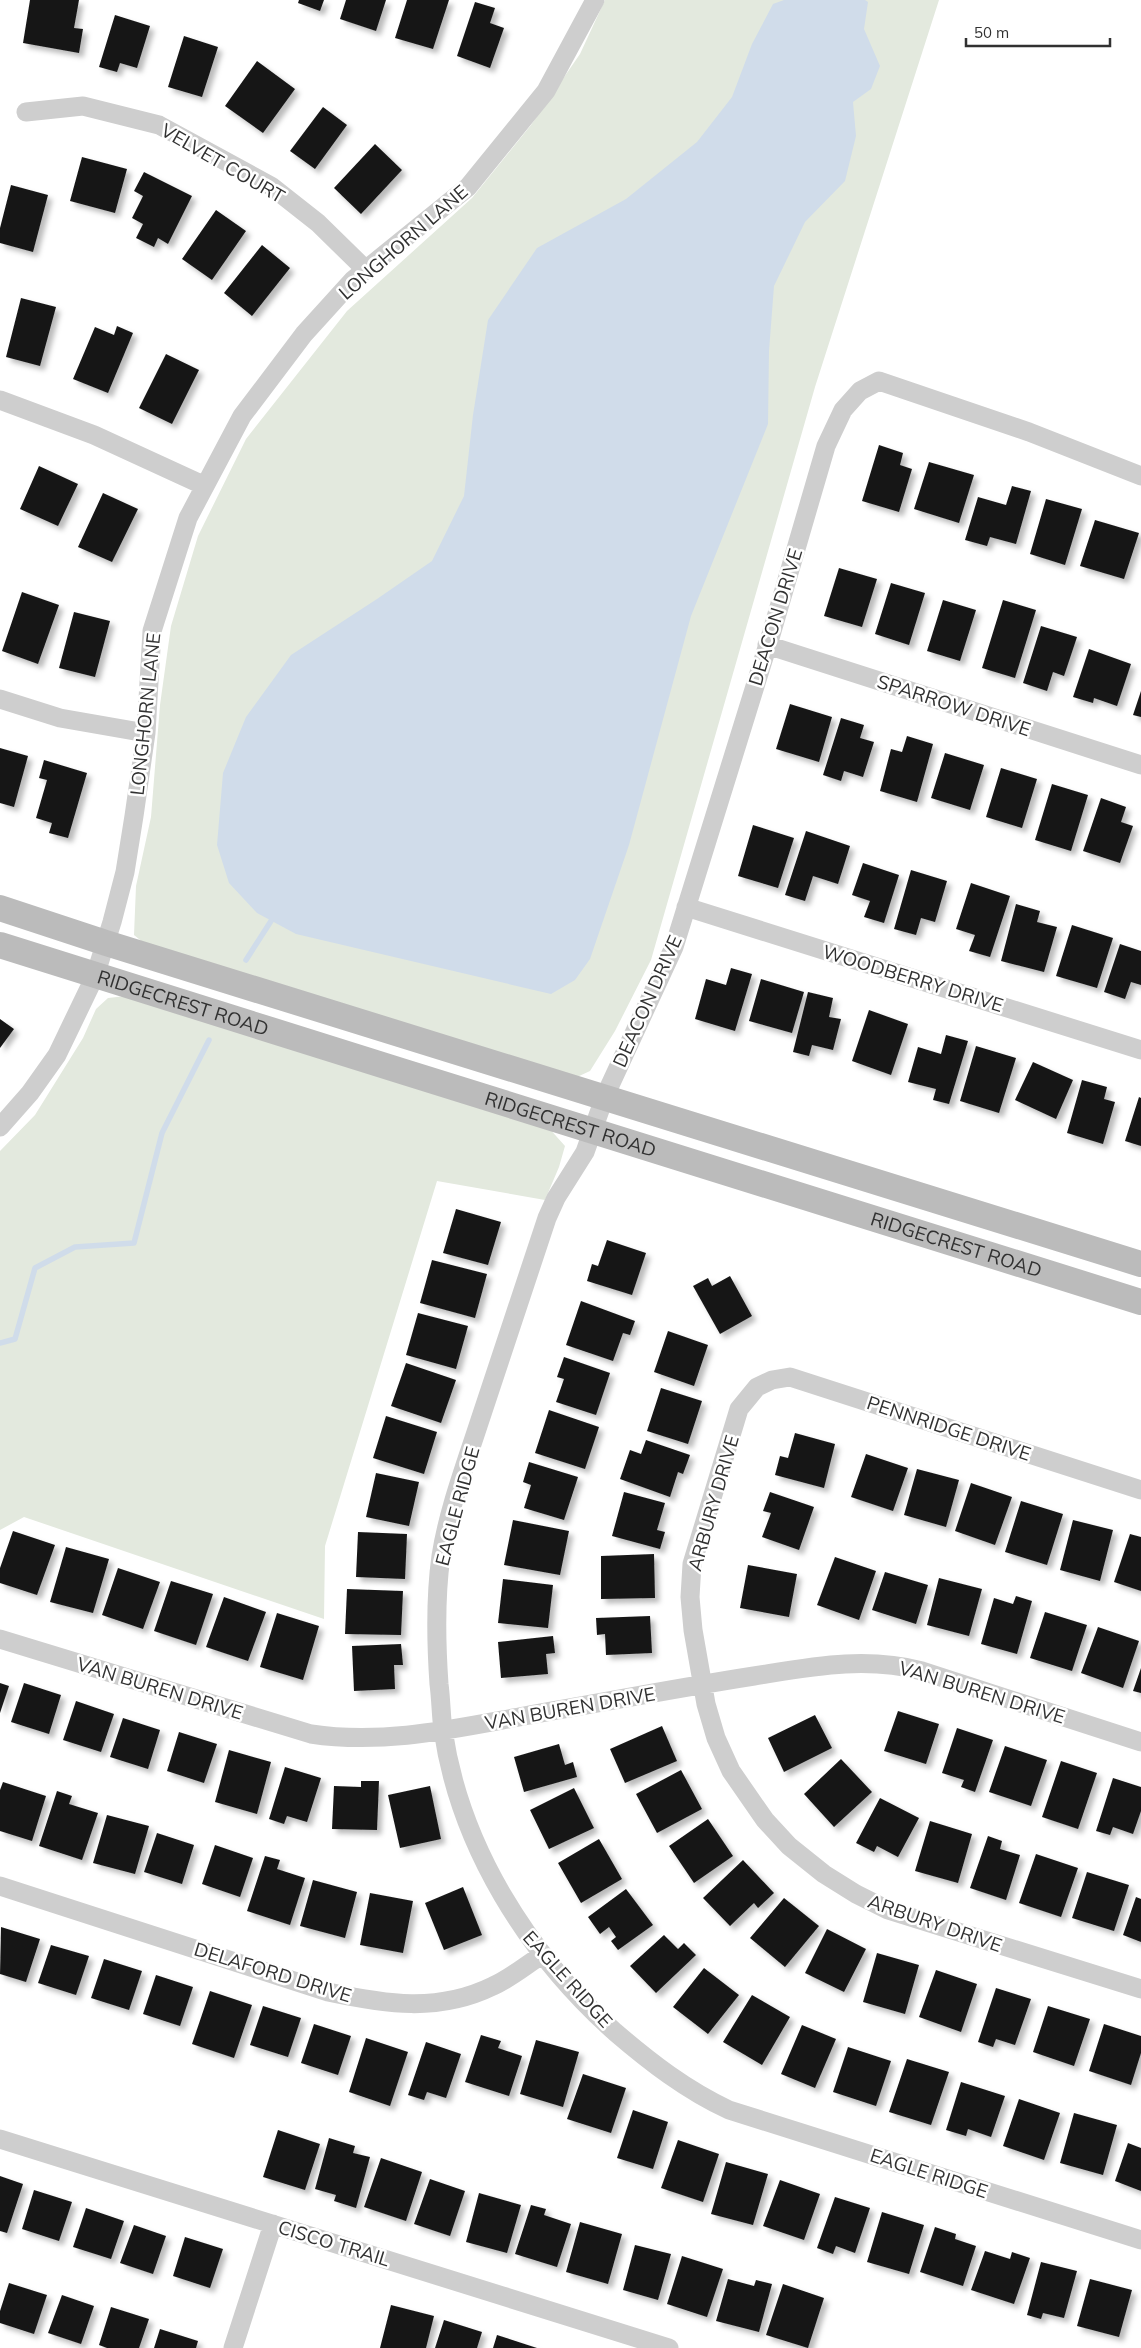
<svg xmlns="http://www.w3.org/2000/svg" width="1141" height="2348" font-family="Mulish,sans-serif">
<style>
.green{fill:#e3e9de}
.water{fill:#d0dcea}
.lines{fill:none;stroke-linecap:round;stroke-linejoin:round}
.stream{stroke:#d0dcea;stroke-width:5.5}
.building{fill:#181818;filter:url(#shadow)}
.minor{stroke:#cecece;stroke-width:19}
.secondary{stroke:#bbb;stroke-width:26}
.labels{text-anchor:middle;stroke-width:5;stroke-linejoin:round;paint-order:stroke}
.street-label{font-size:19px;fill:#313131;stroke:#fff}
</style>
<defs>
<filter id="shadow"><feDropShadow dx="4.5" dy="4.5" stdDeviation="2.5" flood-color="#0004"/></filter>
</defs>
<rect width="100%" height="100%" fill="#fff"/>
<path class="green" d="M605,0H939L815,387L651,960L615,1031L590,1071L577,1077L145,944L134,935L136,886L151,817L160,705L171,626L198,536L246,439L347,311L472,198L531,125L580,54Z
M126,996L548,1127L565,1146L559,1167L545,1200L437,1181L325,1546L324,1619L24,1517L0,1530V1151L35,1115L83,1038L96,1009L108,998Z"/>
<path class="water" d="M784,0H865L868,2L864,29L880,66L871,89L853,102L856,136L845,181L805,222L774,286L769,351L768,424L691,616L629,845L590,959L575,980L551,994L296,934L257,913L229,883L217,845L223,773L246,717L291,655L377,599L432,561L464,496L473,415L488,320L537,248L626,199L697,142L732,97L752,44L773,4Z"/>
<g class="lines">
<path class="stream" d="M246,960L271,921
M0,1343L15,1339L35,1268L75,1247L134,1243L162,1133L209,1040"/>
</g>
<path class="building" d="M30,0H79L74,28L83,29L79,53L23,43Z
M299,0H324L320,11L298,3Z
M346,0H386L376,31L340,19Z
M407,0H449L433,49L395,38Z
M475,2L495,8L490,23L504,28L490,68L457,56Z
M115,15L150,26L137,68L120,63L117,72L99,67Z
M184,36L218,47L202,97L168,87Z
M257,61L295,89L263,133L225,106Z
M323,107L347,125L315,169L290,151Z
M375,144L402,170L361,214L334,188Z
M82,157L127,169L115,213L70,201Z
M144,172L192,196L168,244L158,238L154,247L136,238L143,224L132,218L143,196L134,191Z
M11,185L48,195L33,252L0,243V228Z
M216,210L246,231L212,280L182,259Z
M262,245L290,268L252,316L224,293Z
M21,298L56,307L40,366L6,357Z
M117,326L133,333L108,393L73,379L95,327L114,335Z
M166,354L199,370L172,424L139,408Z
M879,445L903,453L900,465L912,469L899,512L862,501Z
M929,462L974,475L959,523L914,509Z
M39,466L78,484L58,526L20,509Z
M1012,486L1031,491L1016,544L990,537L987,546L965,540L978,497L1006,505Z
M103,493L138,509L112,562L78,547Z
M1046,499L1082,509L1065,565L1030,554Z
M1095,520L1139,533L1124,579L1080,566Z
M839,568L877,579L862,627L824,616Z
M891,583L925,593L909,645L875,634Z
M22,592L59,605L38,664L2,651Z
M943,600L976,610L960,661L927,651Z
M1003,600L1036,610L1015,678L982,668Z
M74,612L110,621L95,677L59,668Z
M1041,626L1077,637L1064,676L1053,672L1047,691L1023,683Z
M1089,649L1131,664L1117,706L1094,698L1093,703L1073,697Z
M1141,691V717L1133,715Z
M790,704L832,717L819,762L776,749Z
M841,718L864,725L860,738L874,742L863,777L844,771L841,781L823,775Z
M907,736L933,744L917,802L880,791L891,749L902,752Z
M0,748L28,756L14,807L0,803Z
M945,753L984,765L970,810L931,798Z
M44,760L87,773L68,838L49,833L52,823L36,818L47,780L39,778Z
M1001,768L1037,779L1022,828L986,817Z
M1052,784L1088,795L1071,851L1035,840Z
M1101,798L1126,807L1121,822L1133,826L1120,863L1083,851Z
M753,825L794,838L778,888L738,876Z
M806,831L850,846L838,884L813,876L805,901L785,895Z
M863,863L899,875L884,923L864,917L870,901L852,895Z
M911,870L947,881L935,922L921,918L916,935L894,929Z
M971,883L1010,896L990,957L969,951L975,935L956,929Z
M1016,904L1040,911L1037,922L1057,927L1044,972L1001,961Z
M1072,925L1113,938L1097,988L1056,976Z
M1120,944L1141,951V985L1131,982L1125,999L1104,992Z
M731,968L752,974L735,1031L695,1019L706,979L726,985Z
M761,979L804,992L792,1033L749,1021Z
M808,992L833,998L829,1017L841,1019L833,1050L812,1045L809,1056L793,1052Z
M869,1010L908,1024L891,1075L852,1061Z
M0,1019L14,1029L0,1048Z
M946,1035L968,1041L949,1104L933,1100L936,1089L908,1082L918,1047L941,1054Z
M976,1046L1016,1058L999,1113L960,1101Z
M1033,1062L1073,1080L1056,1119L1015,1100Z
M1082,1080L1107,1087L1104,1099L1115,1102L1103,1144L1067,1133Z
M1139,1097L1141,1098V1146L1125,1141Z
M456,1209L501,1222L488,1265L443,1253Z
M607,1240L646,1253L632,1295L587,1281L592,1264L598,1266Z
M432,1260L487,1274L475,1318L420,1303Z
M730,1276L752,1316L720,1334L693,1286L708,1278L712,1286Z
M581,1301L635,1321L630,1335L623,1333L613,1361L566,1345Z
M418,1313L468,1326L456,1369L406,1355Z
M668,1331L708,1345L694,1386L654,1372Z
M564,1357L610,1373L596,1415L556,1402L564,1379L557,1377Z
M406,1363L456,1380L441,1423L391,1406Z
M661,1388L702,1401L688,1444L647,1431Z
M549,1410L599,1427L585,1469L535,1453Z
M386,1416L437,1432L424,1474L373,1458Z
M795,1433L835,1444L824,1488L775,1475L780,1456L788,1458Z
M646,1440L690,1455L683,1474L678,1472L670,1497L620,1479L630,1450L641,1454Z
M866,1454L908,1468L893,1511L851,1497Z
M529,1462L578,1477L564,1520L524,1508L531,1485L523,1482Z
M917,1469L959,1480L946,1527L904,1515Z
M376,1473L419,1482L409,1526L366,1517Z
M971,1483L1012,1497L995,1545L955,1531Z
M624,1492L665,1503L657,1530L665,1532L660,1549L612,1536Z
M770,1492L814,1507L799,1550L762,1537L771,1513L763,1511Z
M1021,1501L1063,1514L1047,1565L1005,1552Z
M513,1520L569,1531L560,1575L504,1565Z
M1073,1520L1113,1530L1100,1581L1060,1570Z
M13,1531L55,1545L37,1595L0,1583V1568Z
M358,1532L407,1534L405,1579L356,1577Z
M1130,1534L1141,1537V1591L1114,1582Z
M66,1547L109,1559L93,1613L50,1602Z
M654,1554L655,1598L601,1599V1556Z
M835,1557L876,1571L859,1620L817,1605Z
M748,1565L797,1574L789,1617L740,1608Z
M118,1568L160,1582L143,1629L102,1615Z
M885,1572L928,1585L916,1624L872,1610Z
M939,1578L982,1589L969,1636L927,1625Z
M503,1579L553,1585L548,1628L498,1623Z
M171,1581L213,1594L196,1645L154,1631Z
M347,1589L403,1591L401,1635L345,1634Z
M1016,1596L1032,1601L1017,1654L981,1644L994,1598L1013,1604Z
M224,1597L266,1612L248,1661L206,1647Z
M1045,1612L1087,1625L1072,1671L1030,1658Z
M277,1613L319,1626L303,1680L260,1667Z
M650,1616L652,1653L606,1655L605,1634L597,1635L596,1618Z
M1098,1627L1139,1641L1123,1688L1081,1673Z
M553,1636L555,1653L546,1654L548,1674L501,1678L498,1642Z
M401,1644L403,1665H394L395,1689L354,1691L352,1646Z
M1141,1668V1693L1133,1691Z
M0,1683L9,1686L0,1713Z
M24,1683L61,1695L49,1734L11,1722Z
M76,1701L114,1714L101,1752L63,1740Z
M898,1711L939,1724L926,1764L884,1751Z
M815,1715L832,1748L784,1772L768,1738Z
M123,1718L160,1730L148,1769L110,1757Z
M662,1726L677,1761L625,1783L610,1749Z
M957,1728L993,1740L975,1792L961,1787L964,1780L942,1773Z
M179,1732L217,1744L204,1783L167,1771Z
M559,1744L565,1765L573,1762L577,1777L524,1792L514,1757Z
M1005,1746L1047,1760L1031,1806L989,1792Z
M229,1750L271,1762L257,1814L215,1802Z
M841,1759L872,1792L834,1827L804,1794Z
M1061,1761L1097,1773L1078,1829L1042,1817Z
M285,1767L321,1778L307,1822L287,1816L284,1824L269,1819Z
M681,1770L702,1809L657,1833L636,1794Z
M1113,1778L1141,1787V1811L1133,1834L1113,1827L1110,1835L1096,1831Z
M361,1781H379L377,1830L332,1829L334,1786L361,1787Z
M3,1782L46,1796L32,1841L0,1831V1790Z
M430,1786L441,1839L400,1848L388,1795Z
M574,1788L594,1828L549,1849L530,1810Z
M57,1791L72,1796L69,1804L98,1813L82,1860L39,1846Z
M880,1798L919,1818L898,1857L877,1846L874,1852L856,1843Z
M107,1815L149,1826L135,1874L93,1863Z
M708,1819L733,1856L694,1883L669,1846Z
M930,1821L972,1834L958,1883L915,1871Z
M157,1833L194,1845L182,1884L144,1872Z
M988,1836L1002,1841L1000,1849L1020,1855L1006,1900L970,1888Z
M599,1839L622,1879L581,1903L558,1863Z
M215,1845L253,1858L240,1897L202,1884Z
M1036,1854L1078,1868L1061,1917L1019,1903Z
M265,1856L280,1860L277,1869L305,1878L290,1925L247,1911Z
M743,1860L774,1893L758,1908L754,1903L730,1926L703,1898Z
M1087,1872L1129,1885L1114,1931L1072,1918Z
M313,1880L357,1892L345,1938L300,1926Z
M463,1887L482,1935L444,1950L425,1903Z
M626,1889L653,1925L618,1950L611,1941L616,1937L609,1927L600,1934L588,1917Z
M370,1893L413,1901L403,1953L360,1945Z
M1136,1897L1141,1899V1942L1123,1935Z
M784,1898L819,1926L785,1967L750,1938Z
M1,1927L40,1939L26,1982L0,1974Z
M827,1929L866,1949L844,1992L805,1973Z
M664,1935L678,1949L684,1943L696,1955L656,1993L630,1966Z
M51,1945L89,1956L76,1995L38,1983Z
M877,1953L919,1965L905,2014L863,2002Z
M104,1959L142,1971L129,2010L91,1998Z
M704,1968L739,1995L708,2034L673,2007Z
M936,1970L977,1984L961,2032L919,2017Z
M156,1975L193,1987L180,2026L143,2014Z
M996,1988L1031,1999L1015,2045L996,2039L993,2047L978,2042Z
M210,1991L252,2005L234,2058L192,2044Z
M752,1995L790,2017L762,2065L723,2042Z
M263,2006L301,2018L288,2057L250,2045Z
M1048,2006L1090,2019L1074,2066L1033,2052Z
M314,2024L351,2036L338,2075L301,2063Z
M1104,2024L1141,2036V2053L1131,2085L1089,2071Z
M802,2025L836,2039L815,2088L781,2074Z
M481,2035L501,2041L498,2048L522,2056L509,2096L465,2082Z
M366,2038L408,2052L390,2106L349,2092Z
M536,2040L579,2052L563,2107L520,2094Z
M426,2042L461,2054L446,2098L427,2092L424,2100L408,2095Z
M848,2047L891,2061L876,2106L833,2092Z
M907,2059L949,2072L931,2125L889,2112Z
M583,2074L626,2088L611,2133L567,2119Z
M961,2082L1005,2096L991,2137L968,2129L966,2136L946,2130Z
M1019,2099L1060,2113L1044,2160L1003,2146Z
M633,2110L668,2122L653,2169L617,2158Z
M1074,2113L1117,2125L1103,2175L1060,2163Z
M278,2130L320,2144L305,2190L263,2177Z
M329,2138L355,2146L353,2153L370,2157L356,2208L334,2201L336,2195L315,2189Z
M678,2140L719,2154L703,2202L661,2188Z
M1128,2143L1141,2148V2191L1115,2181Z
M381,2158L422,2172L406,2221L364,2207Z
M726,2162L768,2174L753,2225L711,2214Z
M0,2176L23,2184L7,2233L0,2231Z
M430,2179L465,2191L450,2236L414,2224Z
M780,2180L820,2194L804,2240L763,2226Z
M34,2190L72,2202L59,2241L22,2229Z
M479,2193L521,2205L507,2253L466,2242Z
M835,2197L870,2208L855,2253L836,2246L833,2254L817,2248Z
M531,2205L546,2209L544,2215L571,2224L557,2267L515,2254Z
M86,2208L124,2221L111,2259L73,2247Z
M882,2212L924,2225L909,2274L867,2262Z
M580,2222L622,2234L608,2284L566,2272Z
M134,2225L166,2236L153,2274L120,2263Z
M935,2227L956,2234L955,2239L976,2246L963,2286L920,2272Z
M185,2237L223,2249L210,2288L173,2276Z
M635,2245L671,2254L658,2300L623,2290Z
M985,2251L1010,2259L1012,2252L1030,2258L1014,2304L971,2290Z
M682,2256L723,2269L707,2317L667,2304Z
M1041,2262L1077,2271L1064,2318L1043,2313L1041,2319L1027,2315Z
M728,2279L754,2286L756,2280L772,2284L759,2332L716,2321Z
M1090,2279L1132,2290L1119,2337L1077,2326Z
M9,2283L47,2295L34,2334L0,2323V2311Z
M783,2284L824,2298L808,2348L766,2335Z
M62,2295L94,2306L81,2344L48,2333Z
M391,2305L434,2316L426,2348H380Z
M111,2307L149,2319L139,2348H107L99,2345Z
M444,2320L482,2332L477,2348H435Z
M160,2329L198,2341L196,2348H154Z
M497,2335L537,2348H493Z"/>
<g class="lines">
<path class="minor" d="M26,112L83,106L159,125L271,186L318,223L366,270
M0,400L94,435L205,486
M1141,476L1029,432L879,381L860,391L843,410L826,446L770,638L674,947L605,1096L585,1152L556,1198L547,1218C524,1286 502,1355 479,1423C465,1466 448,1511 441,1556C435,1599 436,1641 439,1684C441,1699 441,1715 443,1730C460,1847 528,1954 615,2032C650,2062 686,2090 729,2110L1141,2240
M767,645L1141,765
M0,699L60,718L146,733
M686,907L1141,1050
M0,1127L30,1093L57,1055L95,976L112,922L125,872L134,816L146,733L152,631L188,518L242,416L304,334L353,280L468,187L546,91L595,0
M1141,1490L790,1377L772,1380L757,1387L739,1409L692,1564L690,1597L693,1630L706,1704L716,1738L731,1771L765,1820L789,1846L824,1874L856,1894L888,1910L1141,1989
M0,1639L311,1734C383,1745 453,1729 524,1716C600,1703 677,1688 754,1676C811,1667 865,1656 922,1671L1141,1742
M0,1886L328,1992C385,2004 438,2013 493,1986C511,1978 526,1965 542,1955
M0,2139L669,2348
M233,2348L273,2224"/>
<g class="secondary">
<path d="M0,908L106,943L1141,1264"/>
<path id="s1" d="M0,945C380,1065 761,1183 1141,1302"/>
</g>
</g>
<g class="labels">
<g class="street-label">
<text transform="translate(223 163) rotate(30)" y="7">VELVET COURT</text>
<text transform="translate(403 242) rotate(-41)" y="7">LONGHORN LANE</text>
<text transform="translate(775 617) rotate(-73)" y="7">DEACON DRIVE</text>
<text transform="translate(954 705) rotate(18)" y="7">SPARROW DRIVE</text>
<text transform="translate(145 714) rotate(-84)" y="7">LONGHORN LANE</text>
<text transform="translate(913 978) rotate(17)" y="7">WOODBERRY DRIVE</text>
<text transform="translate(647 1001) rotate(-66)" y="7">DEACON DRIVE</text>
<text dy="7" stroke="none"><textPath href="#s1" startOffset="192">RIDGECREST ROAD</textPath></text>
<text dy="7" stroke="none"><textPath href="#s1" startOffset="598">RIDGECREST ROAD</textPath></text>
<text dy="7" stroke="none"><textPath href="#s1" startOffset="1002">RIDGECREST ROAD</textPath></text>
<text transform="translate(949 1428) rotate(18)" y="7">PENNRIDGE DRIVE</text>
<text transform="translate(713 1503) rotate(-74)" y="7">ARBURY DRIVE</text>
<text transform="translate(457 1506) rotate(-75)" y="7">EAGLE RIDGE</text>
<text transform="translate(160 1688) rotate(17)" y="7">VAN BUREN DRIVE</text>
<text transform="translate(982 1692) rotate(17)" y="7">VAN BUREN DRIVE</text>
<text transform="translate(570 1708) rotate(-10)" y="7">VAN BUREN DRIVE</text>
<text transform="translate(935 1923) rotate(19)" y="7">ARBURY DRIVE</text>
<text transform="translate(273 1972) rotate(17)" y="7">DELAFORD DRIVE</text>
<text transform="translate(568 1979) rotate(48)" y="7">EAGLE RIDGE</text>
<text transform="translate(929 2173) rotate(18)" y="7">EAGLE RIDGE</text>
<text transform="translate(334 2243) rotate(17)" y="7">CISCO TRAIL</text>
</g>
</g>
<path d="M966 38v8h144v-8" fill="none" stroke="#313131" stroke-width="2.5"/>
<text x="974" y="38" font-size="15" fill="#313131" stroke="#ffffff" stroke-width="4" paint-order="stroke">50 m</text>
</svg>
